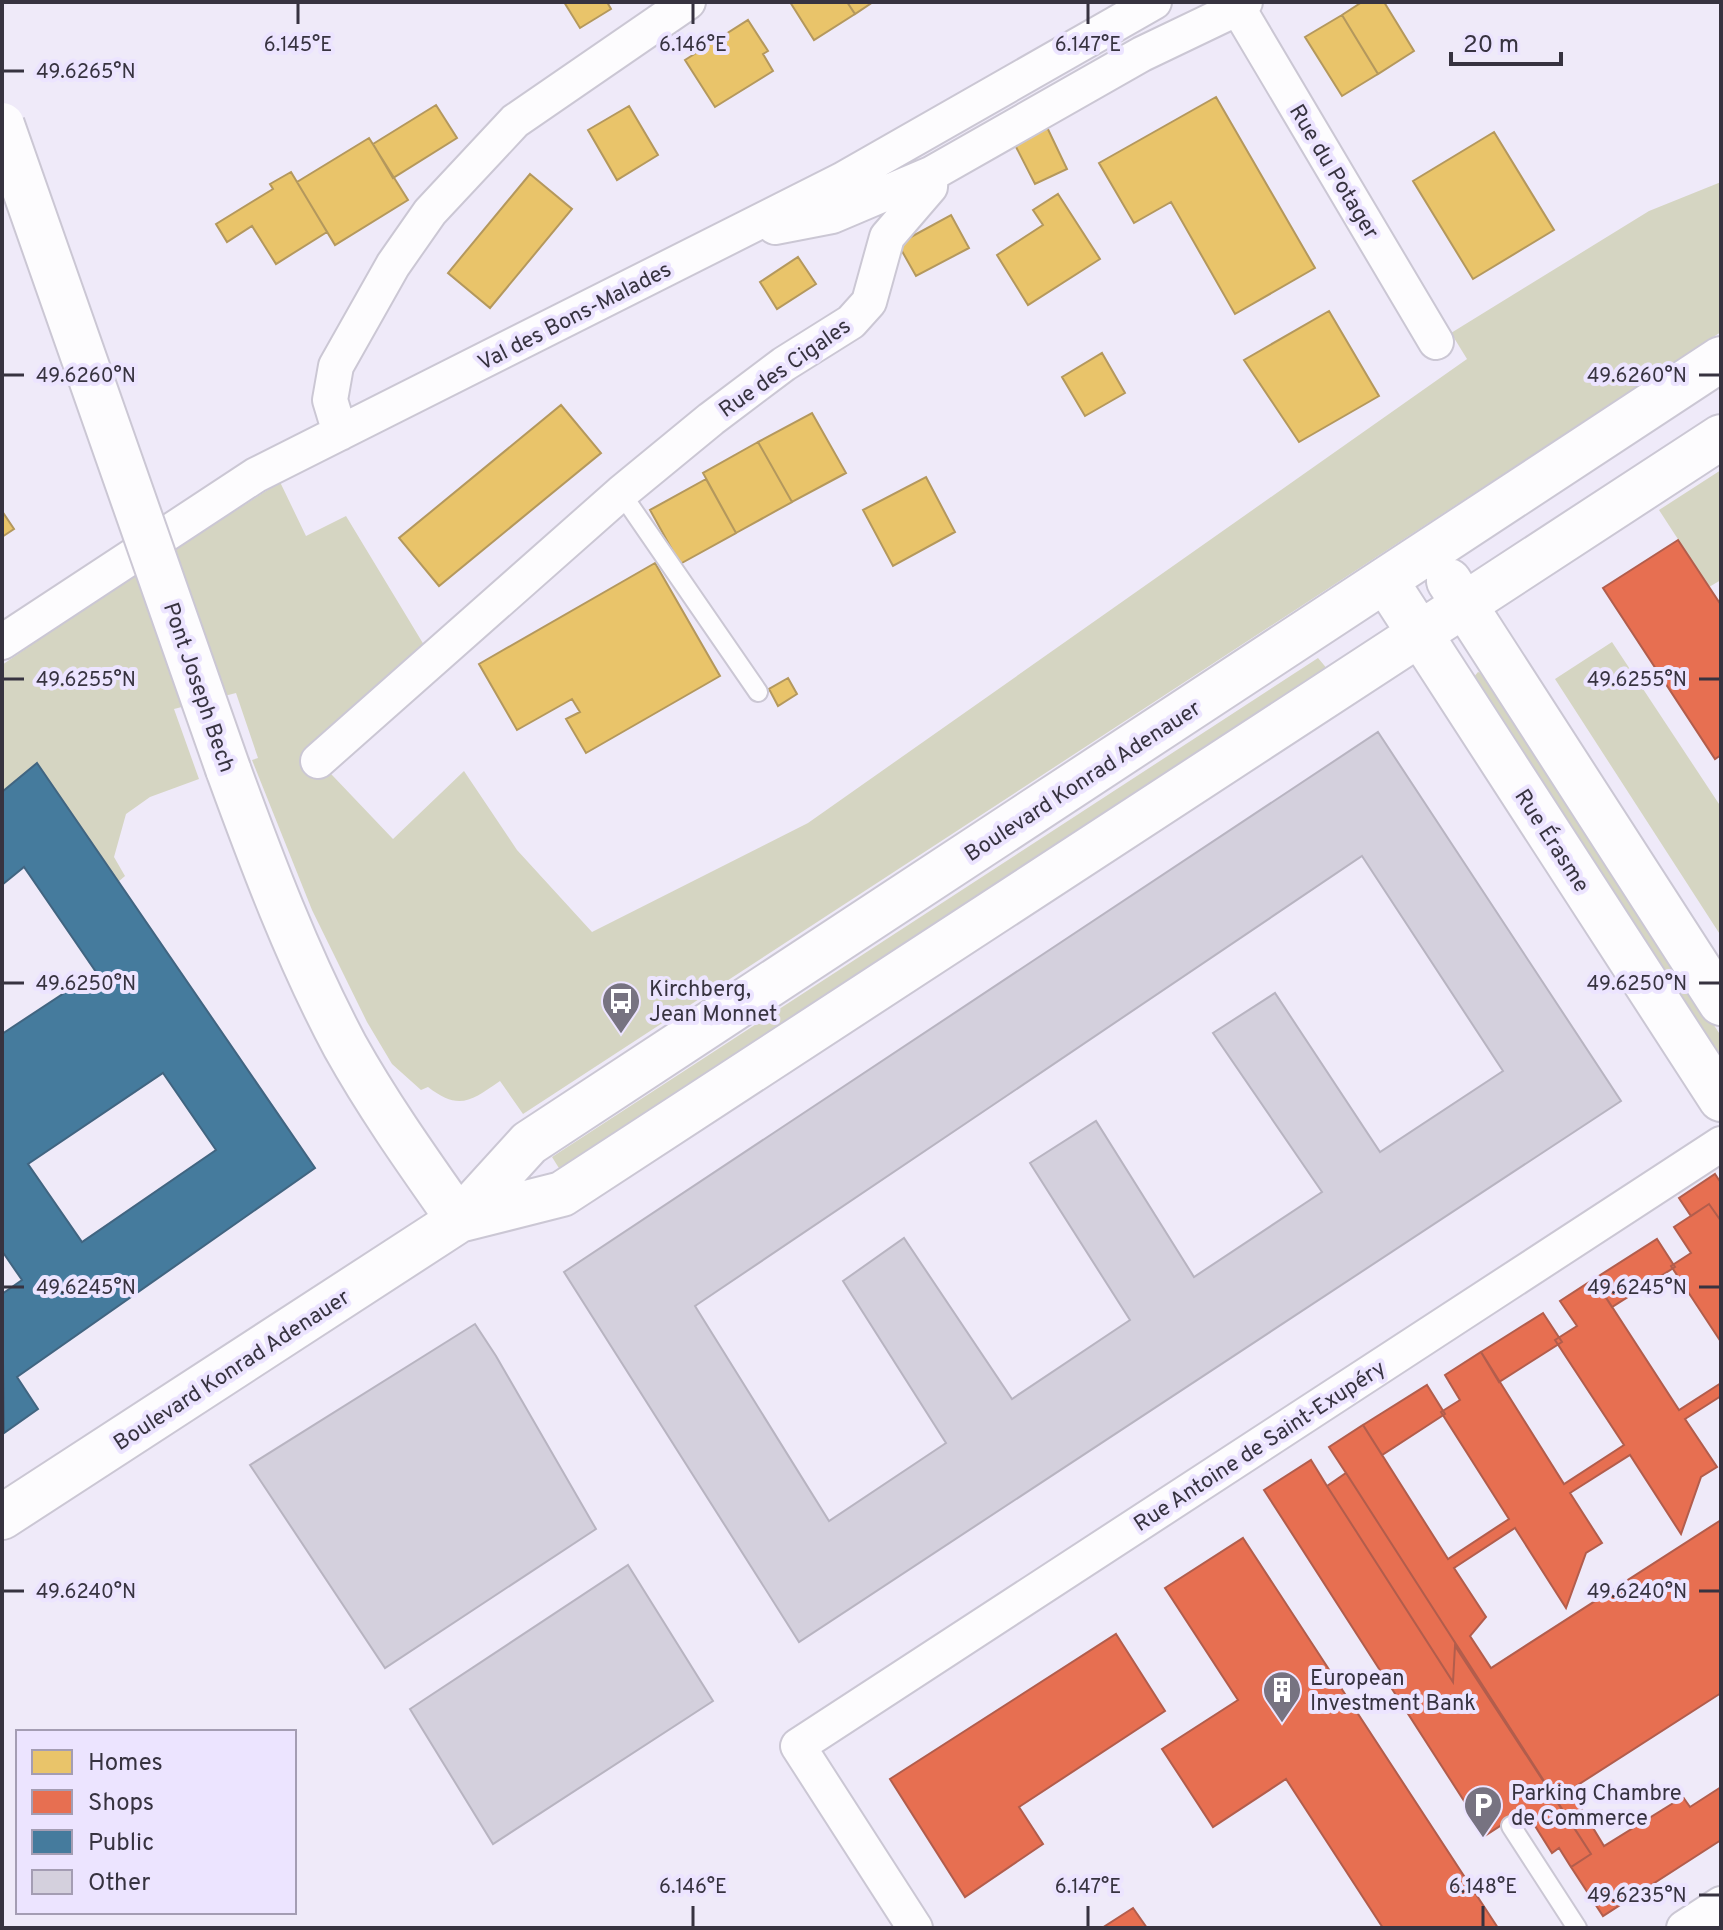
<svg xmlns="http://www.w3.org/2000/svg" width="1723" height="1930" font-family="Overpass,sans-serif">
<style>
.green{fill:#d5d5c2}
.homes{fill:#e9c46a;stroke:#b4985d;stroke-width:2}
.shops{fill:#e76f51;stroke:#b25d4c;stroke-width:2}
.public{fill:#457b9d;stroke:#416581;stroke-width:2;fill-rule:evenodd}
.building{fill:#d4d0dd;stroke:#b8b4c1;stroke-width:2;fill-rule:evenodd}
.lines{fill:none;stroke-linecap:round;stroke-linejoin:round}
.lane-casing{stroke:#cbc7d4;stroke-width:22}
.street-casing{stroke:#cbc7d4;stroke-width:38}
.secondary-casing{stroke:#cbc7d4;stroke-width:48}
.lane{stroke:#fdfcfe;stroke-width:18}
.street{stroke:#fdfcfe;stroke-width:34}
.secondary{stroke:#fdfcfe;stroke-width:44}
.secondary-bridge-casing{stroke:#cbc7d4;stroke-width:48;stroke-linecap:butt}
.secondary-bridge{stroke:#fdfcfe;stroke-width:44}
.ticks{fill:none;stroke:#373340;stroke-width:3}
.labels{text-anchor:middle;stroke-width:8;stroke-linejoin:round;paint-order:stroke}
.street-label{font-size:22px;fill:#373340;stroke:#ece4ff}
.poi-label{font-size:22px;fill:#373340;stroke:#ece4ff;text-anchor:start}
.ticks-label{font-size:20px;text-anchor:middle;fill:#373340;stroke:#ece4ff;stroke-width:8;stroke-linejoin:round;paint-order:stroke}
</style>
<rect width="100%" height="100%" fill="#efeaf9"/>
<path class="green" d="M1721,182V332L523,1114L500,1081C471,1101 459,1111 428,1087L421,1090L392,1064L367,1022L312,910L252,760L258,758L236,693L174,709L199,779L150,797L126,814L114,857L125,876L118,882L36,764L2,792V665L113,589L280,482L306,536L346,516L427,650L313,755L393,839L464,771L517,850L592,932L808,823L1467,359L1451,333L1649,211Z
M1721,470V580L1709,587L1659,510Z
M1612,642L1721,807V936L1555,679Z
M1318,658L1329,671L562,1173L552,1157Z
M1478,672L1486,675L1721,1036V1067L1472,679Z"/>
<path class="homes" d="M564,2H607L611,9L580,28Z
M790,2H847L855,14L814,40Z
M847,2H873L855,14Z
M1362,2H1384L1414,51L1378,74L1342,15Z
M1342,15L1378,74L1342,96L1305,37Z
M748,20L768,51L763,54L773,71L715,107L685,60Z
M1216,97L1315,268L1235,314L1171,202L1134,223L1099,163Z
M436,105L457,138L393,178L373,144Z
M629,106L658,155L617,180L588,130Z
M1045,123L1067,169L1035,184L1012,139Z
M1494,132L1554,230L1473,279L1413,181Z
M369,138L408,200L335,245L297,182Z
M291,172L327,232L276,264L252,226L227,242L216,224L273,189L270,184Z
M530,174L572,209L490,308L448,273Z
M1058,194L1100,259L1028,305L997,255L1043,225L1033,210Z
M951,215L969,248L916,276L898,244Z
M798,257L816,284L777,309L760,282Z
M1329,311L1379,396L1299,442L1244,360Z
M1102,353L1125,393L1085,416L1062,377Z
M561,405L601,453L439,586L399,538Z
M812,413L846,473L792,502L758,442Z
M758,442L792,502L736,533L703,473Z
M926,477L955,532L893,566L863,510Z
M706,479L736,533L680,564L650,510Z
M2,511L14,529L2,537Z
M655,563L720,676L586,753L566,719L580,712L572,699L517,730L479,664Z
M788,678L797,694L778,706L769,689Z"/>
<path class="shops" d="M1678,540L1721,605V755L1715,759L1603,588Z
M1715,1174L1721,1183V1221L1709,1204L1691,1216L1679,1198Z
M1709,1204L1721,1221V1342L1671,1266L1691,1253L1674,1227Z
M1657,1239L1675,1267L1612,1307L1594,1279Z
M1594,1279L1679,1410L1721,1383V1396L1685,1419L1717,1467L1701,1477L1681,1534L1630,1455L1570,1493L1602,1543L1586,1553L1566,1608L1515,1528L1454,1568L1486,1617L1470,1636L1491,1668L1721,1520V1693L1570,1790L1604,1846L1683,1797L1690,1807L1721,1787V1840L1603,1916L1571,1867L1591,1854L1455,1646L1453,1682L1327,1486L1346,1473L1329,1447L1363,1425L1448,1559L1509,1519L1441,1412L1460,1400L1445,1375L1481,1352L1564,1484L1624,1445L1555,1340L1577,1326L1560,1301Z
M1543,1313L1562,1342L1499,1382L1481,1352Z
M1427,1385L1445,1414L1382,1455L1363,1425Z
M1311,1460L1327,1486L1346,1473L1591,1854L1571,1867L1559,1848L1552,1853L1525,1810L1486,1835L1264,1490Z
M1243,1538L1498,1928H1383L1286,1779L1213,1827L1162,1749L1238,1700L1165,1588Z
M1116,1634L1165,1711L1019,1807L1043,1844L965,1897L890,1779Z
M1133,1908L1147,1928H1102Z"/>
<path class="public" d="M37,763L315,1168L17,1377L38,1409L4,1433L2,1294L22,1280L2,1251V1034L96,972L24,867L2,885V792ZM163,1073L216,1150L82,1242L28,1164Z"/>
<path class="building" d="M1378,732L1621,1101L799,1642L564,1272ZM1362,856L1503,1071L1380,1152L1275,993L1213,1033L1322,1192L1194,1277L1096,1121L1030,1163L1130,1320L1012,1399L904,1238L843,1281L946,1443L829,1521L695,1306Z
M475,1324L496,1356L596,1529L385,1668L250,1465Z
M628,1565L713,1701L493,1844L410,1709Z"/>
<g class="lines">
<defs>
<path id="lane" d="M621,493L758,692
M1511,1826L1577,1928"/>
<path id="street" d="M1245,2L1238,8L1436,342
M775,227L832,216L931,174L1142,54L1238,8
M340,433L330,400L336,366L393,265L430,212L515,121L688,2
M2,642L256,475L842,180L1154,2
M318,761L621,493L711,419L784,364L851,322L869,302L887,237L930,187L931,174
M915,1928L798,1746L1721,1144
M1684,1928L1721,1904"/>
<path id="secondary" d="M1385,580L1721,1099
M1449,581L1721,1003
M228,769C262,862 298,958 345,1046C379,1107 419,1163 459,1220
M459,1220L562,1194L1721,437
M2,1517L459,1220L529,1143L1721,359"/>
</defs>
<use href="#lane" class="lane-casing"/>
<use href="#street" class="street-casing"/>
<use href="#secondary" class="secondary-casing"/>
<use href="#lane" class="lane"/>
<use href="#street" class="street"/>
<use href="#secondary" class="secondary"/>
<defs>
<path id="secondary-bridge" d="M2,125L228,769"/>
</defs>
<use href="#secondary-bridge" class="secondary-bridge-casing"/>
<use href="#secondary-bridge" class="secondary-bridge"/>
</g>
<path class="ticks" d="M298,4V24M693,4V24M1088,4V24M4,71H24M4,375H24M1699,375H1719M4,679H24M1699,679H1719M4,983H24M1699,983H1719M4,1287H24M1699,1287H1719M4,1591H24M1699,1591H1719M1699,1895H1719M693,1906V1926M1088,1906V1926M1483,1906V1926"/>
<defs>
<symbol id="bus-pin" viewBox="-11 -11 22 30"><path d="M0 17L-7.5 6A9.5 9.5 0 1 1 7.5 6Z" fill="#777381" stroke="#ece4ff"/><path d="M-5-6H5V4H4V6H2V4H-2V6H-4V4H-5ZM-3.5-4V0h7V-4ZM-3.5 1.2v1.5H-2V1.2ZM2 1.2v1.5H3.5V1.2Z" fill="#fff"/></symbol>
<symbol id="building-pin" viewBox="-11 -11 22 30"><path d="M0 17L-7.5 6A9.5 9.5 0 1 1 7.5 6Z" fill="#777381" stroke="#ece4ff"/><path d="M-4-6H4V6H1V3H-1V6H-4ZM-2.5-4.3h1.7v1.8h-1.7ZM.8-4.3h1.7v1.8H.8ZM-2.5-1h1.7V.8h-1.7ZM.8-1h1.7V.8H.8Z" fill="#fff"/></symbol>
<symbol id="parking-pin" viewBox="-11 -11 22 30"><path d="M0 17L-7.5 6A9.5 9.5 0 1 1 7.5 6Z" fill="#777381" stroke="#ece4ff"/><path d="M-3.5-5.5H1a3.5 3.5 0 0 1 0 7H-1V5.5H-3.5ZM-1-3.4V-.6H.8a1.4 1.4 0 0 0 0-2.8Z" fill="#fff"/></symbol>
</defs>
<g fill-rule="evenodd">
<use href="#bus-pin" x="599" y="979" width="44" height="60"/>
<use href="#building-pin" x="1260" y="1668" width="44" height="60"/>
<use href="#parking-pin" x="1461" y="1783" width="44" height="60"/>
</g>
<g class="labels">
<g class="street-label">
<text transform="translate(1335 171) rotate(59)" y="8">Rue du Potager</text>
<text transform="translate(574 315) rotate(-27)" y="8">Val des Bons-Malades</text>
<text transform="translate(784 367) rotate(-35)" y="8">Rue des Cigales</text>
<text transform="translate(200 687) rotate(71)" y="8">Pont Joseph Bech</text>
<text transform="translate(1082 780) rotate(-33)" y="8">Boulevard Konrad Adenauer</text>
<text transform="translate(1553 840) rotate(57)" y="8">Rue Érasme</text>
<text transform="translate(231 1369) rotate(-33)" y="8">Boulevard Konrad Adenauer</text>
<text transform="translate(1259 1445) rotate(-33)" y="8">Rue Antoine de Saint-Exupéry</text>
</g>
<g class="poi-label">
<text x="649" y="996">Kirchberg,<tspan x="649" dy="25">Jean Monnet</tspan></text>
<text x="1310" y="1685">European<tspan x="1310" dy="25">Investment Bank</tspan></text>
<text x="1511" y="1800">Parking Chambre<tspan x="1511" dy="25">de Commerce</tspan></text>
</g>
</g>
<g class="ticks-label">
<text x="298" y="51">6.145°E</text>
<text x="693" y="51">6.146°E</text>
<text x="1088" y="51">6.147°E</text>
<text x="86" y="78">49.6265°N</text>
<text x="86" y="382">49.6260°N</text>
<text x="1637" y="382">49.6260°N</text>
<text x="86" y="686">49.6255°N</text>
<text x="1637" y="686">49.6255°N</text>
<text x="86" y="990">49.6250°N</text>
<text x="1637" y="990">49.6250°N</text>
<text x="86" y="1294">49.6245°N</text>
<text x="1637" y="1294">49.6245°N</text>
<text x="86" y="1598">49.6240°N</text>
<text x="1637" y="1598">49.6240°N</text>
<text x="693" y="1893">6.146°E</text>
<text x="1088" y="1893">6.147°E</text>
<text x="1483" y="1893">6.148°E</text>
<text x="1637" y="1902">49.6235°N</text>
</g>
<rect width="1723" height="1930" fill="none" stroke="#373340" stroke-width="8"/>
<rect x="16" y="1730" width="280" height="184" fill="#ece4ff" stroke="#a49db3" stroke-width="2"/>
<rect x="32" y="1750" width="40" height="24" fill="#e9c46a" stroke="#a49db3" stroke-width="2"/>
<text x="88" y="1770" font-size="24" fill="#373340">Homes</text>
<rect x="32" y="1790" width="40" height="24" fill="#e76f51" stroke="#a49db3" stroke-width="2"/>
<text x="88" y="1810" font-size="24" fill="#373340">Shops</text>
<rect x="32" y="1830" width="40" height="24" fill="#457b9d" stroke="#a49db3" stroke-width="2"/>
<text x="88" y="1850" font-size="24" fill="#373340">Public</text>
<rect x="32" y="1870" width="40" height="24" fill="#d4d0dd" stroke="#a49db3" stroke-width="2"/>
<text x="88" y="1890" font-size="24" fill="#373340">Other</text>
<path d="M1451 52v12h110v-12" fill="none" stroke="#373340" stroke-width="4"/>
<text x="1463" y="52" font-size="24" fill="#373340" stroke="#ece4ff" stroke-width="6" paint-order="stroke">20 m</text>
</svg>
